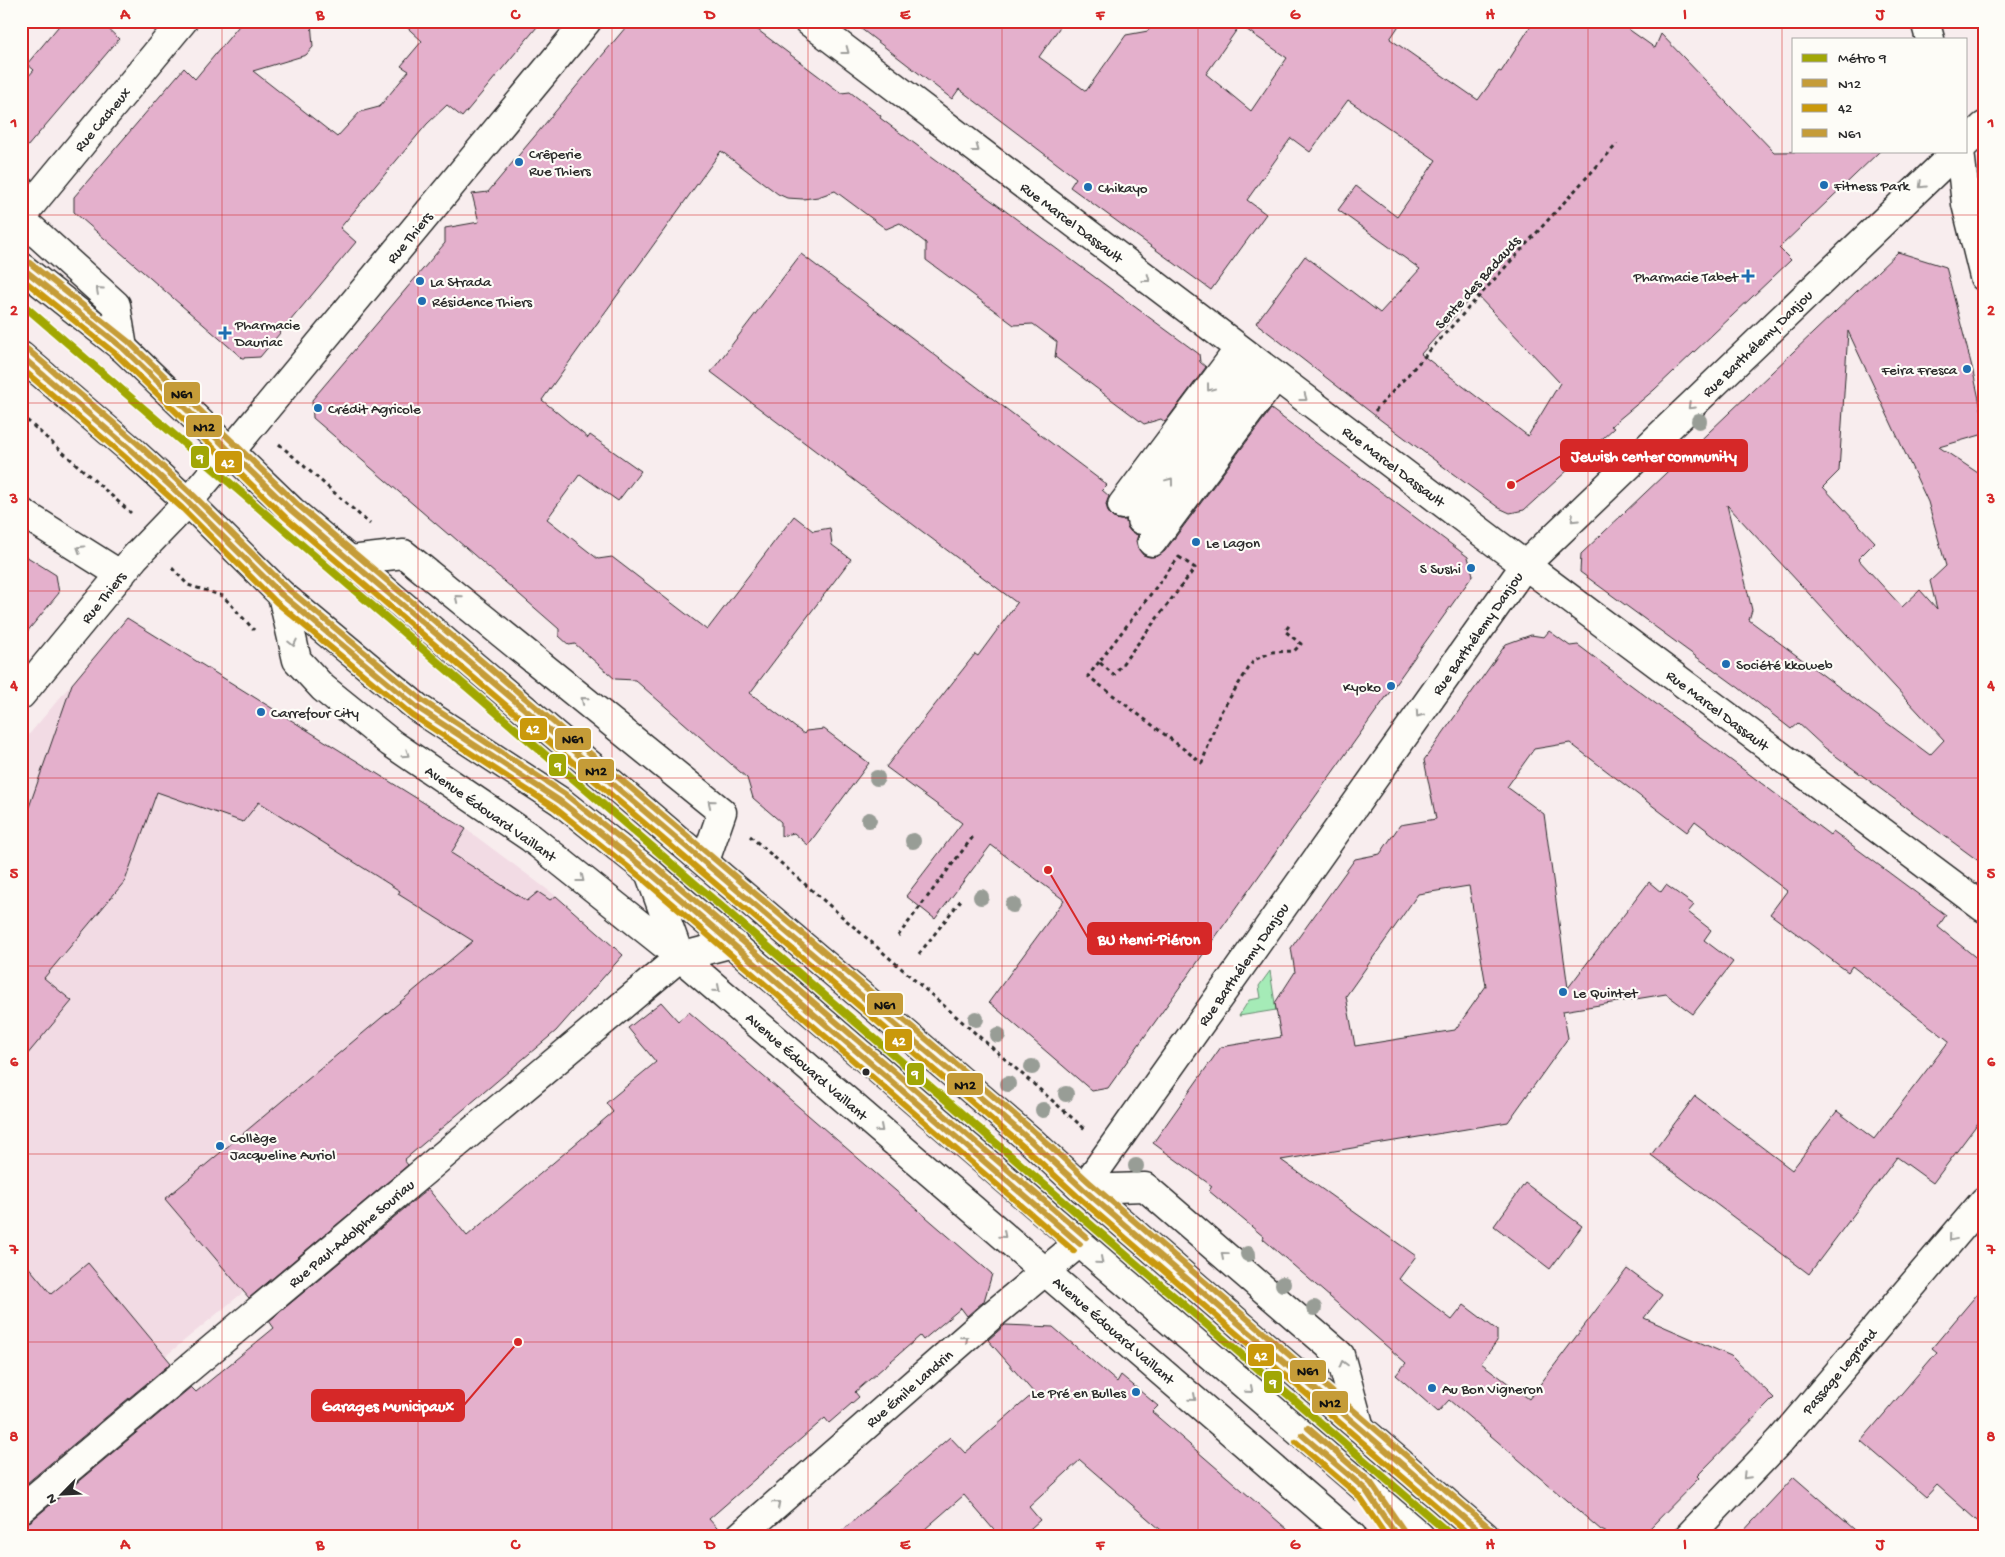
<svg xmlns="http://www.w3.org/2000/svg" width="2005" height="1557" font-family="'Gochi Hand',sans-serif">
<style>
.built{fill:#f2dbe4}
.green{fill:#a5ebb7;stroke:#688b71}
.building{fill:#e4b0cc;stroke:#2b2b2b;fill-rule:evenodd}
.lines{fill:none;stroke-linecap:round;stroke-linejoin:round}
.minor-casing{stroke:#2b2b2b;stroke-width:31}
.major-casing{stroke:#2b2b2b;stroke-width:31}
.path{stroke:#2b2b2b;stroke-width:3;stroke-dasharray:4 4;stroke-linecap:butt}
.minor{stroke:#fdfcf7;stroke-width:28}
.major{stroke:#fdfcf7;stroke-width:28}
.bus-1-casing{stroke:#fdfcf7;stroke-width:10}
.bus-2-casing{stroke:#fdfcf7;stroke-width:10}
.bus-3-casing{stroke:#fdfcf7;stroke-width:10}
.bus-1{stroke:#c59c38;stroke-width:6}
.bus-2{stroke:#ca990b;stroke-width:6}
.bus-3{stroke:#c59c38;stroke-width:6}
.metro-1-casing{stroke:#fdfcf7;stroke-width:11}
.metro-1{stroke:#a1a706;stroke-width:8}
.tree{fill:#989d96}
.oneway{stroke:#9e9e9b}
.grid{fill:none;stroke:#d62828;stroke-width:1;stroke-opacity:0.55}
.poi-dot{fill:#1f6fb2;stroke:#fdfcf7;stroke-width:2}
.bus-dot{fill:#2b2b2b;stroke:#fdfcf7;stroke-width:2}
.labels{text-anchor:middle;stroke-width:4.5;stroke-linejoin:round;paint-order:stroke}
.street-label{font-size:15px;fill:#2b2b2b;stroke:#fdfcf7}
.poi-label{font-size:15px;fill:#2b2b2b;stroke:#fdfcf7;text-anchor:start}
.leader{fill:none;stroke:#d62828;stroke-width:2}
.callout-dot{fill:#d62828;stroke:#fdfcf7;stroke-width:2}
.callout{fill:#d62828;stroke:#d62828;stroke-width:2}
.callout-label{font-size:16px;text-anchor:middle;font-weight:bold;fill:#fff}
.line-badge{stroke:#fdfcf7;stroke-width:2}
.badge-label{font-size:14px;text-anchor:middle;font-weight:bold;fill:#fff}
.pale-badge-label{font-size:14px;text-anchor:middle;font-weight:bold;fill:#111}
.neatline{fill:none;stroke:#d62828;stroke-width:2}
.grid-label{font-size:16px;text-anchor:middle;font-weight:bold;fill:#d62828}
</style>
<rect width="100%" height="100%" fill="#f8edee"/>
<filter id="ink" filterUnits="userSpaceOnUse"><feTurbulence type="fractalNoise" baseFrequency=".02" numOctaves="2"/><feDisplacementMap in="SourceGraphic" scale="10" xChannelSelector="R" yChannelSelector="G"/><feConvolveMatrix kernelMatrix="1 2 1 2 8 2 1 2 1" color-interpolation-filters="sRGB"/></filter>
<g filter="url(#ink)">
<path class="built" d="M127,618L466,829L556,896L623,955L556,1031L281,1263L280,1262L129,1386L21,1479V744Z"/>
<path class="green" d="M1270,971L1276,1010L1239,1016L1249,1000L1261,998L1259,986Z"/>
<path class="building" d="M63,21H100L119,39L21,154V85L34,70L27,64Z
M243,21H311L313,47L306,55L253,71L337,137L360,112L379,107L409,71L401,66L422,41L400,21H542L462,117L447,105L427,124L340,228L356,242L260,357L242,358L74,212V197L184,68L195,79Z
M631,21H746L841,93L850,92L881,116L880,118L1154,321L1199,354L1200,362L1206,367L1165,422L1161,419L1144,424L1055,357L1057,342L1033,324L1014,325L926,260V243L900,223L886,229L835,191L818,197L803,199L787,198L778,194L721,151L542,400L588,438L590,435L641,471L618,501L580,474L547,519L598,559L612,557L707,630L794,516L813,531L830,528L832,545L851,559L750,693L804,734L806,731L824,729L869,763L808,845L794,833L781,836V822L753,798L747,778L635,680L615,679L575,644L569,645L559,636V629L450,534L449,535L313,418L312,400L445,243V228L479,222L472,194L488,192Z
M851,21H1064L1039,57L1086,91L1126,35L1148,31L1154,21H1402L1390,39L1478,100L1499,71L1501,72L1534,21H1617L1655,48L1661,34L1774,152L1880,151L1779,248L1791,260L1654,390L1611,426L1614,428L1524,510L1510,513L1499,508L1382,421L1256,323L1305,256L1380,313L1420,269L1338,210L1356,186L1397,217L1436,160L1348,100L1310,152L1291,138L1247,200L1266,214L1211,290L1070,187L1076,178L959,89L952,99ZM1240,25L1287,58L1251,111L1206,74ZM1475,293L1560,383L1528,436L1421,354Z
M1898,252L1946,267L1972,367L1984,422V434L1939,447L1984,477V865L1825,748L1798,723L1791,729L1739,688L1580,572L1581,554ZM1848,331L1928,502L1946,566L1930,581L1937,609L1920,590L1902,607L1858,559L1875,542L1823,487L1839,471ZM1727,505L1944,740L1930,755L1749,620L1752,610Z
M801,254L1107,485L1102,490L1109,496L1106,504L1108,512L1113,518L1120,520H1126L1127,527L1131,532L1138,535L1136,541L1138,548L1143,555L1150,557L1158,556L1165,551L1271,409L1468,557L1473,575L1108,1088L1092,1091L989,1002L1064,900L991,845L935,919L906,896L962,823L886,767L975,654L978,656L1017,603L711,372Z
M21,553L56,575L59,593L21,639Z
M127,618L466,829L451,853L527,901L538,892L550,900L556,896L623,955L556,1031L404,1160L408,1165L249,1298L165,1199L473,941L398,894L400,891L259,802L243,822L157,792L125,881L44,978L72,1001L21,1062V830L72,684Z
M1549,631L1570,646L1578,645L1830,835L1833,831L1946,915L1938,927L1984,964V1115L1933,1183L1897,1157L1809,1274L1651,1155L1695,1096L1792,1170L1837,1111L1874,1139L1949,1041L1852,966L1848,972L1770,914L1787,891L1695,821L1687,832L1570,743L1534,749L1507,787L1544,814L1568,988L1649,882L1661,892L1666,885L1694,905L1688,912L1711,930L1704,940L1733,962L1693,1014L1666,994L1563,1011L1568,1038L1508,1122L1281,1160L1416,1256L1399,1279L1452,1320L1464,1305L1497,1330V1341L1481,1363L1529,1399L1627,1269L1662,1295L1644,1318L1731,1356L1774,1398L1697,1476L1699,1478L1648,1530L1636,1536H1614L1601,1530L1449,1400L1438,1412L1396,1375L1406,1363L1263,1239L1264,1237L1209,1191L1212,1186L1153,1143L1221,1047L1281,1037L1275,1003L1295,972L1291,948L1355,859L1380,854L1400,825L1436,819L1424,760L1506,644L1531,635L1544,637ZM1469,886L1486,986L1455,1030L1355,1046L1346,996L1418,894Z
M661,1002L678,1021L689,1012L992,1274L984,1301L967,1316L961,1308L923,1340L920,1336L855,1392L859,1397L829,1423L825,1418L709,1519L724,1536H21V1524L31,1521L191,1387L196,1392L274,1328L269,1321L428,1189L467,1236L613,1112L606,1103L656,1062L628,1028Z
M1525,1183L1582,1226L1550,1269L1494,1226Z
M21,1258L51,1294L88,1263L171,1363L21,1488Z
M1984,1286V1527L1937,1485L1926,1497L1861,1441L1937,1352L1932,1348Z
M1005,1325L1053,1327L1117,1382L1121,1375L1158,1406L1152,1412L1295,1536H1168L1080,1460L1029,1507L1040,1520L1022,1536H999L964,1495L917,1536H836L950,1437L965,1453L1034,1393L988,1340Z
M1794,1477L1862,1536H1739Z"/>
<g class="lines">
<defs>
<path id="minor" d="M808,21L1497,544L1984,908
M1966,143L1984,126
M21,217L183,21
M21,219L116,305L123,348
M1122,505L1239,349
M21,512L121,575
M1141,520L1258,363
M1152,542L1276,376
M350,560L404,554L722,812L705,861
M282,595L297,660L323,688L391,743L531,838L680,957L1352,1536
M21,695L135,557L188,502L230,452L587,21
M649,872L680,957L733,943
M1083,1189L1525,565L1957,151
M1083,1189L1145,1187L1340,1355L1360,1428
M21,1509L680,957
M740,1536L991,1316L1079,1243
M1689,1536L1780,1441L1984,1201"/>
<path id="major" d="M1925,21L1930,39
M1960,151L1966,204L1984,277
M21,267L123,348L292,511L952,1073L1031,1141L1083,1189L1485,1536
M21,356L131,450L188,502L282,595L418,708L560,801L649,872L1420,1536"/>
</defs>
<use href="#minor" class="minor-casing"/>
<use href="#major" class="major-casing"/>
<path class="path" d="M1375,411L1617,144
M21,415L131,513
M279,444L370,524
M1179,557L1195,568L1114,675L1099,662Z
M172,568L188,585L223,596L254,630
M1099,662L1088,676L1202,763L1220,713L1254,660L1272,652L1294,651L1301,644L1285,631L1291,623
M750,836L1086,1130
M898,936L975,834
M919,954L961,900"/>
<use href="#minor" class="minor"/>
<use href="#major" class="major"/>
<defs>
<path id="bus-1" d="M21,267L123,348L292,511L952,1073L1031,1141L1083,1189L1485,1536
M21,356L131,450L188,502L282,595L418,708L560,801L649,872L1080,1244
M1302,1435L1365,1489L1397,1536"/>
<path id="bus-2" d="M21,278L117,355L286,518L946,1080L1025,1148L1077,1196L1471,1536
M21,368L125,457L182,508L276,602L412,715L555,808L643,879L1074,1251
M1296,1442L1358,1495L1386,1536"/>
<path id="bus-3" d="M26,260L129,342L298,505L958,1066L1037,1134L1089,1182L1491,1529
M27,349L137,443L194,496L288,589L423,701L565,794L654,865L1086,1237
M1308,1428L1371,1483L1404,1531"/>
</defs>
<use href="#bus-1" class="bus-1-casing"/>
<use href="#bus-2" class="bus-2-casing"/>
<use href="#bus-3" class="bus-3-casing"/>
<use href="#bus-1" class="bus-1"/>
<use href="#bus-2" class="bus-2"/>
<use href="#bus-3" class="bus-3"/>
<defs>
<path id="metro-1" d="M21,303L1452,1536"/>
</defs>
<use href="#metro-1" class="metro-1-casing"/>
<use href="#metro-1" class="metro-1"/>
</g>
<g class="tree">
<circle cx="1699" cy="421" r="8"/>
<circle cx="877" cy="778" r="8"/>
<circle cx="869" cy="820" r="8"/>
<circle cx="913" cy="841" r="8"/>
<circle cx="981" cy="897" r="8"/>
<circle cx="1013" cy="905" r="8"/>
<circle cx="976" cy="1019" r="8"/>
<circle cx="998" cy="1035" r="8"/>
<circle cx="1032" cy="1067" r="8"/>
<circle cx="1008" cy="1084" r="8"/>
<circle cx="1066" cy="1094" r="8"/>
<circle cx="1043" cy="1110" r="8"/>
<circle cx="1136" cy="1166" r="8"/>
<circle cx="1248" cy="1254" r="8"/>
<circle cx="1283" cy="1284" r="8"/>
<circle cx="1314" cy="1308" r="8"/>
</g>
<defs><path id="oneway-chevron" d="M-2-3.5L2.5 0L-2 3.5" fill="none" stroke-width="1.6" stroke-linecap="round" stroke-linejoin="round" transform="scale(1.25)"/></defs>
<g class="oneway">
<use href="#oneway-chevron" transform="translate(846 51) rotate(37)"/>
<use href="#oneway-chevron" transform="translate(976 149) rotate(37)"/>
<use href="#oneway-chevron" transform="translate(1922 185) rotate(136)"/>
<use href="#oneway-chevron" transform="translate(1147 279) rotate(37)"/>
<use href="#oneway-chevron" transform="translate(99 290) rotate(-138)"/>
<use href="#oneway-chevron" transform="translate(1210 388) rotate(127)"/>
<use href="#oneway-chevron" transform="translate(1304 398) rotate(37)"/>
<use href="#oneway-chevron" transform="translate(1691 406) rotate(136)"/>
<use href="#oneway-chevron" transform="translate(1170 481) rotate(-53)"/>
<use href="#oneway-chevron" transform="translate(1574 519) rotate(136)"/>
<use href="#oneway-chevron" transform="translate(80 549) rotate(-148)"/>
<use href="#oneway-chevron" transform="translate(458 598) rotate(-141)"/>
<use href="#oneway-chevron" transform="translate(293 643) rotate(77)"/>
<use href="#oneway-chevron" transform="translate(584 700) rotate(-141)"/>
<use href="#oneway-chevron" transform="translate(1419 714) rotate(125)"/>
<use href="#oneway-chevron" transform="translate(406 754) rotate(34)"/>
<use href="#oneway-chevron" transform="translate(711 803) rotate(-141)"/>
<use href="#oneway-chevron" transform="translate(581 879) rotate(38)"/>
<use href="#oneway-chevron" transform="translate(717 989) rotate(41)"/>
<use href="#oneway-chevron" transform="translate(880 1129) rotate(41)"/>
<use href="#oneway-chevron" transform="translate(1003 1235) rotate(41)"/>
<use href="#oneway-chevron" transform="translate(1952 1238) rotate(130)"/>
<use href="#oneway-chevron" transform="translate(1224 1255) rotate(-139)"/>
<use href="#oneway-chevron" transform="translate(1100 1261) rotate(41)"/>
<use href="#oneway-chevron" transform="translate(965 1339) rotate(-41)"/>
<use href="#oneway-chevron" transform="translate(1343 1364) rotate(-105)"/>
<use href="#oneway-chevron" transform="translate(1250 1390) rotate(41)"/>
<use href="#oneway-chevron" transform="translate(1193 1398) rotate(41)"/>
<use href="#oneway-chevron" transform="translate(1746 1476) rotate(134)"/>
<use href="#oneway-chevron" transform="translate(777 1504) rotate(-41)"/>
</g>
</g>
<path class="grid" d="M222,21V1536M418,21V1536M612,21V1536M808,21V1536M1002,21V1536M1198,21V1536M1392,21V1536M1588,21V1536M1782,21V1536M21,215H1984M21,403H1984M21,591H1984M21,778H1984M21,966H1984M21,1154H1984M21,1342H1984"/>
<g class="poi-dot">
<circle cx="519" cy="162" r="5"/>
<circle cx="1824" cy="185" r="5"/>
<circle cx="1088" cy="187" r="5"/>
<path d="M1745.5 268.5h5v5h5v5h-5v5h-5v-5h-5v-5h5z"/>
<circle cx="420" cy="281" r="5"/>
<circle cx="422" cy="301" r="5"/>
<path d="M222.5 325.5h5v5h5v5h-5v5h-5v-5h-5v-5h5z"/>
<circle cx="1967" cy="369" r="5"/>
<circle cx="318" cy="408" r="5"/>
<circle cx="1196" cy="542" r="5"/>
<circle cx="1471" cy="568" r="5"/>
<circle cx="1726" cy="664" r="5"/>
<circle cx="1391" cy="686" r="5"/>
<circle cx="261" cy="712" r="5"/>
<circle cx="1563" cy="992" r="5"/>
<circle cx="220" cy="1146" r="5"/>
<circle cx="1432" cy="1388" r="5"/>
<circle cx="1136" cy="1392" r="5"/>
</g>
<circle class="bus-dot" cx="866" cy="1072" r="4.5"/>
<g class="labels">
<g class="street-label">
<text transform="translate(102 119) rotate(-50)" y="5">Rue Cacheux</text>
<text transform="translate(1072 222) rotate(37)" y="5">Rue Marcel Dassault</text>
<text transform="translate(409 237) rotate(-50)" y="5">Rue Thiers</text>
<text transform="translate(1477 282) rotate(-48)" y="5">Sente des Badauds</text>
<text transform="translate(1757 343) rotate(-44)" y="5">Rue Barthélemy Danjou</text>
<text transform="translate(1394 466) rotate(37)" y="5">Rue Marcel Dassault</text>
<text transform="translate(103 597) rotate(-51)" y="5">Rue Thiers</text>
<text transform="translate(1477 633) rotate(-55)" y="5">Rue Barthélemy Danjou</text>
<text transform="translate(1718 710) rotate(37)" y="5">Rue Marcel Dassault</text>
<text transform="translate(491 813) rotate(35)" y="5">Avenue Édouard Vaillant</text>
<text transform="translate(1243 964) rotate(-55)" y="5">Rue Barthélemy Danjou</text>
<text transform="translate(807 1066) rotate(41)" y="5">Avenue Édouard Vaillant</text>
<text transform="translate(351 1233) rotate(-40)" y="5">Rue Paul-Adolphe Souriau</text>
<text transform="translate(1114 1330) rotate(41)" y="5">Avenue Édouard Vaillant</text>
<text transform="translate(1839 1371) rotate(-50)" y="5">Passage Legrand</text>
<text transform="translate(909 1388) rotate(-41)" y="5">Rue Émile Landrin</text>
</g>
<g class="poi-label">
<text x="529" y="158">Crêperie<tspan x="529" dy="17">Rue Thiers</tspan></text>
<text x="1834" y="190">Fitness Park</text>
<text x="1098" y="192">Chikayo</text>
<text x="1738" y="281" text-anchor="end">Pharmacie Tabet</text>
<text x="430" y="286">La Strada</text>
<text x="432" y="306">Résidence Thiers</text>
<text x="235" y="329">Pharmacie<tspan x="235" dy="17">Dauriac</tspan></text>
<text x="1957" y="374" text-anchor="end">Feira Fresca</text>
<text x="328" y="413">Crédit Agricole</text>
<text x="1206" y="547">Le Lagon</text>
<text x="1461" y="573" text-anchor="end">S Sushi</text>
<text x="1736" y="669">Société kkoweb</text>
<text x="1381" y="691" text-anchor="end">Kyoko</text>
<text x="271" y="717">Carrefour City</text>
<text x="1573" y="997">Le Quintet</text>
<text x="230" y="1142">Collège<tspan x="230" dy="17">Jacqueline Auriol</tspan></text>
<text x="1442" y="1393">Au Bon Vigneron</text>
<text x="1126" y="1397" text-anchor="end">Le Pré en Bulles</text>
</g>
</g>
<path class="leader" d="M1511 485L1561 456M1048 870L1088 938M518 1342L464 1405"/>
<g class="callout-dot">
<circle cx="1511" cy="485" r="5"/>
<circle cx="1048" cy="870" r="5"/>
<circle cx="518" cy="1342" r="5"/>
</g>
<g class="callout">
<rect x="1561" y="440" width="186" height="31" rx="5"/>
<rect x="1088" y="923" width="123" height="31" rx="5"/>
<rect x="312" y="1390" width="152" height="31" rx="5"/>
</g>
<g class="callout-label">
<text x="1654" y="461">Jewish center community</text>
<text x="1149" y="944">BU Henri-Piéron</text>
<text x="388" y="1411">Garages Municipaux</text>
</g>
<g class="line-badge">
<rect x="163" y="381" width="38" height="24" rx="5" fill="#c59c38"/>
<rect x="185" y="414" width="38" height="24" rx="5" fill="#c59c38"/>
<rect x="190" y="445" width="20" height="24" rx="5" fill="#a1a706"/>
<rect x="214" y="450" width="29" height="24" rx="5" fill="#ca990b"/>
<rect x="519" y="717" width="29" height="24" rx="5" fill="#ca990b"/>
<rect x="554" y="727" width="38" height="24" rx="5" fill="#c59c38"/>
<rect x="548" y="753" width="19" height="24" rx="5" fill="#a1a706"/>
<rect x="577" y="758" width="38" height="24" rx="5" fill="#c59c38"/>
<rect x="866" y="992" width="38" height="24" rx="5" fill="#c59c38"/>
<rect x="884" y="1028" width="29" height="24" rx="5" fill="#ca990b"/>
<rect x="906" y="1062" width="19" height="24" rx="5" fill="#a1a706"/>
<rect x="946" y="1072" width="38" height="24" rx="5" fill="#c59c38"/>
<rect x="1247" y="1343" width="28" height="24" rx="5" fill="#ca990b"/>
<rect x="1289" y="1359" width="38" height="24" rx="5" fill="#c59c38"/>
<rect x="1263" y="1370" width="20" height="24" rx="5" fill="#a1a706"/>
<rect x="1311" y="1390" width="38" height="24" rx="5" fill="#c59c38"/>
</g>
<g class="badge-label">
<text x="200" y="462">9</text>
<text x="228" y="467">42</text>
<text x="533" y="733">42</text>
<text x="558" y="770">9</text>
<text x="899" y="1045">42</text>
<text x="915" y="1078">9</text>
<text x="1261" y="1360">42</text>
<text x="1273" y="1387">9</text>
</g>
<g class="pale-badge-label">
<text x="182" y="398">N61</text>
<text x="204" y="431">N12</text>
<text x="573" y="743">N61</text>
<text x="596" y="775">N12</text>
<text x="885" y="1009">N61</text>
<text x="965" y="1089">N12</text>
<text x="1308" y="1375">N61</text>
<text x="1330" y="1407">N12</text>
</g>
<rect width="2005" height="1557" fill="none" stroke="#fdfcf7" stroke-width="55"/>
<rect x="1792" y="38" width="175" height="115" fill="#fdfcf7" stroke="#a9a8a5"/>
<rect x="1802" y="54" width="25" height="8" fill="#a1a706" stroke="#a9a8a5"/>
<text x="1838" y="62" font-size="15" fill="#2b2b2b">Métro 9</text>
<rect x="1802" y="79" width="25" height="8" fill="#c59c38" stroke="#a9a8a5"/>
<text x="1838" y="88" font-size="15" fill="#2b2b2b">N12</text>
<rect x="1802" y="104" width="25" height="8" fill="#ca990b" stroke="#a9a8a5"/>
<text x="1838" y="112" font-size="15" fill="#2b2b2b">42</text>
<rect x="1802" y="129" width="25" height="8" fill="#c59c38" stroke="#a9a8a5"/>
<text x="1838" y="138" font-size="15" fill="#2b2b2b">N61</text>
<g transform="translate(62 1494) rotate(246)" stroke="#fdfcf7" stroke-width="4" paint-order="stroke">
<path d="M0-4L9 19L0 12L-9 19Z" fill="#2b2b2b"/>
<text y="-8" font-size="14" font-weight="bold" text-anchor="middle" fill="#2b2b2b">N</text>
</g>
<rect x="28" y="28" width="1950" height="1502" class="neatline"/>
<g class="grid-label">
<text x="125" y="19">A</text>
<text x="320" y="19">B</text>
<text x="515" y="19">C</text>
<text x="710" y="19">D</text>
<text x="905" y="19">E</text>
<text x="1100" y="19">F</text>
<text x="1295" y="19">G</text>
<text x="1490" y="19">H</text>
<text x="1685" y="19">I</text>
<text x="1880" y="19">J</text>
<text x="14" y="127">1</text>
<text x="1991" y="127">1</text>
<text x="14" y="315">2</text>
<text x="1991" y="315">2</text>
<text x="14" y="503">3</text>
<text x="1991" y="503">3</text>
<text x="14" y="690">4</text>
<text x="1991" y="690">4</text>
<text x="14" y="878">5</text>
<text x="1991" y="878">5</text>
<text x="14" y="1066">6</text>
<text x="1991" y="1066">6</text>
<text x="14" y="1254">7</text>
<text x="1991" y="1254">7</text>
<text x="14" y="1441">8</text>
<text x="1991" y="1441">8</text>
<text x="125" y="1549">A</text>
<text x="320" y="1549">B</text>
<text x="515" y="1549">C</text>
<text x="710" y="1549">D</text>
<text x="905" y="1549">E</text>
<text x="1100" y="1549">F</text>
<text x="1295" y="1549">G</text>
<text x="1490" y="1549">H</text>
<text x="1685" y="1549">I</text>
<text x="1880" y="1549">J</text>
</g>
</svg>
